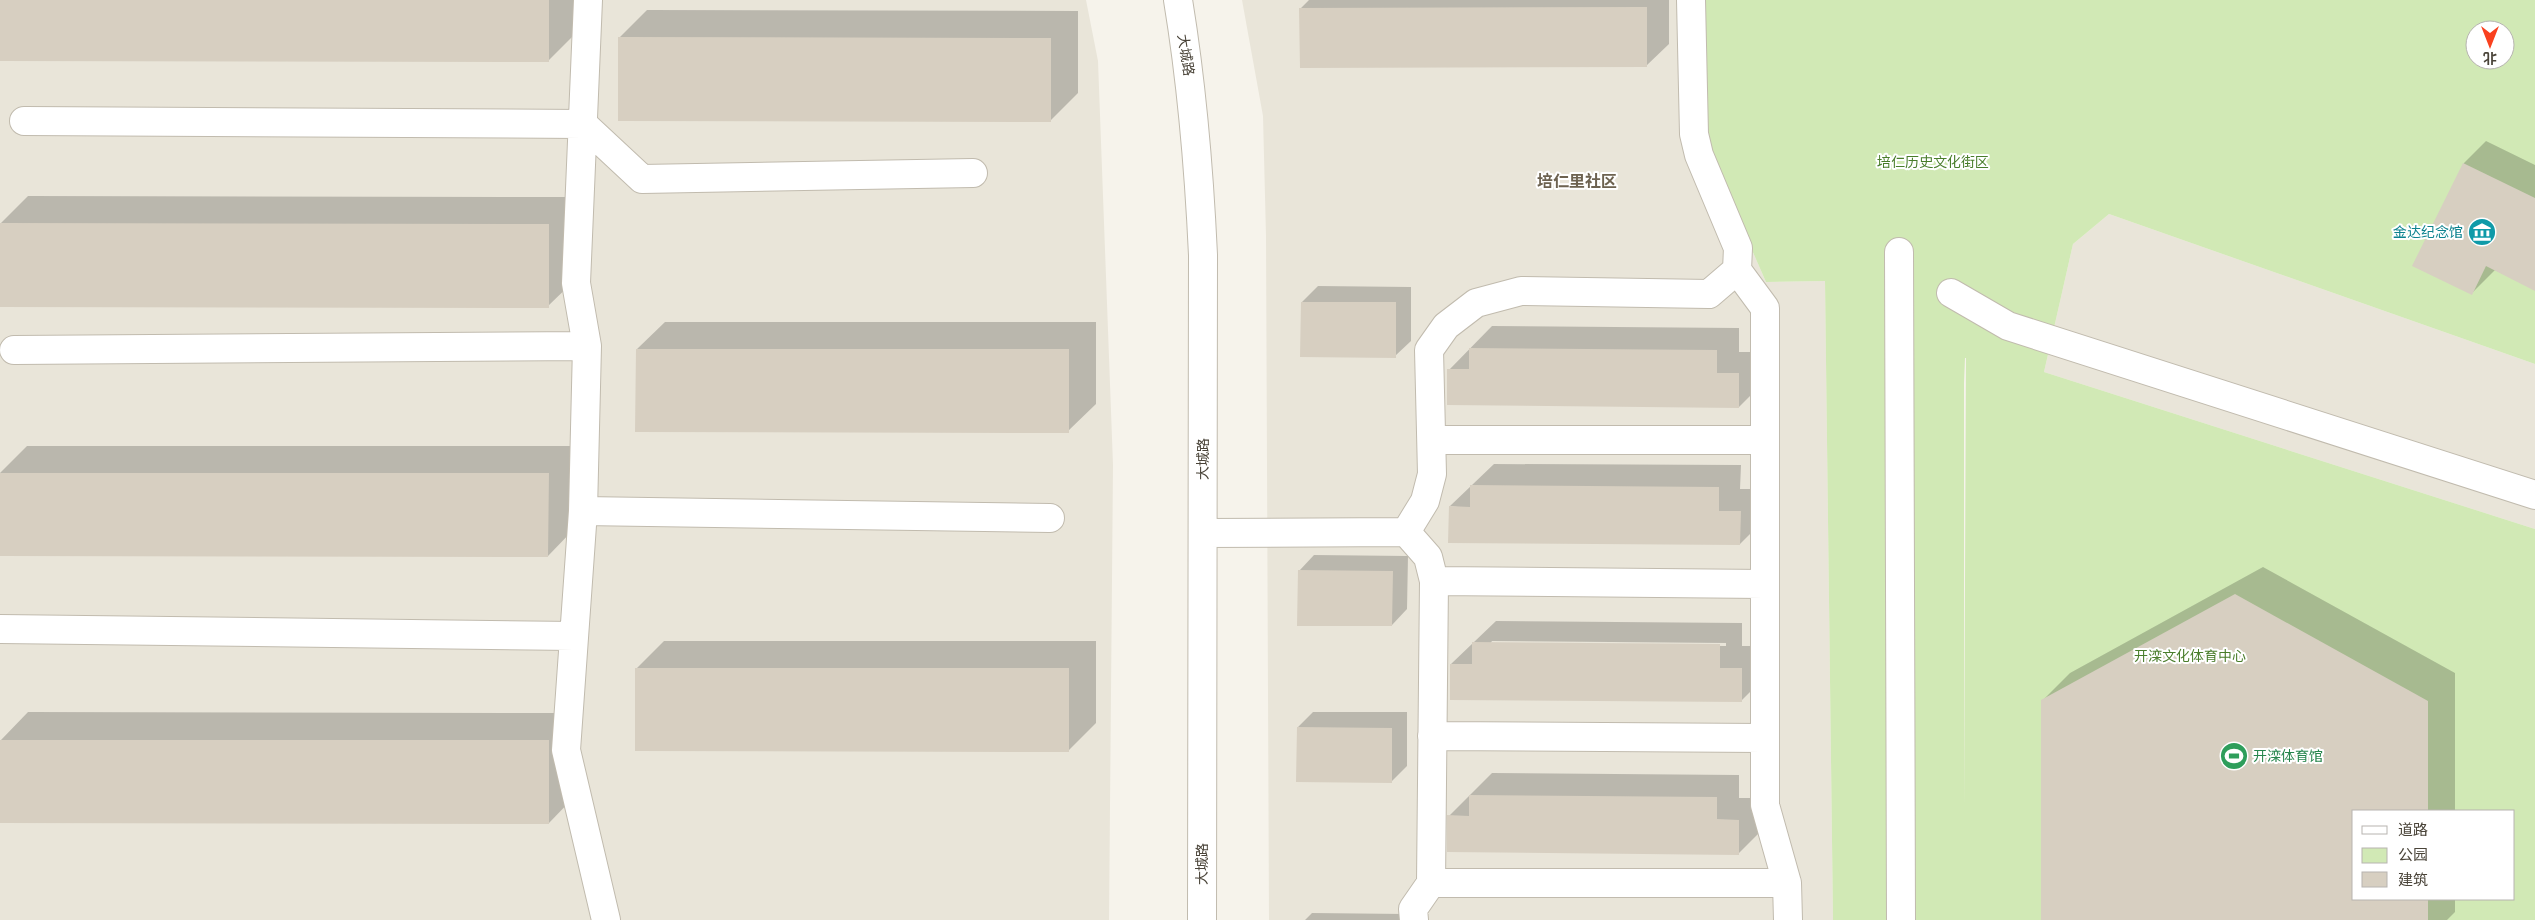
<svg xmlns="http://www.w3.org/2000/svg" width="2535" height="920" font-family="Arial,'Noto Sans SC',sans-serif">
<style>
.residential{fill:#e9e5d9}
.green{fill:#d1e9b5;fill-rule:evenodd}
.shadow{fill:#0003;fill-rule:evenodd}
.building{fill:#d7cfc1}
.lines{fill:none;stroke-linecap:round;stroke-linejoin:round}
.minor-casing{stroke:#c1bbae;stroke-width:30}
.minor{stroke:#fff;stroke-width:28}
.labels{text-anchor:middle;stroke-width:4;stroke-linejoin:round;paint-order:stroke}
.street-label{font-size:14px;fill:#4a4439;stroke:#fff}
.park-label{font-size:14px;fill:#497d2b;stroke:#fff}
.culture-label{font-size:14px;fill:#0d838f;stroke:#fff;text-anchor:end}
.leisure-label{font-size:14px;fill:#27864d;stroke:#fff;text-anchor:start}
.quarter-label{font-size:16px;font-weight:bold;fill:#6d6250;stroke:#fff}
</style>
<rect width="100%" height="100%" fill="#f6f3eb"/>
<path class="residential" d="M0,0H1086L1098,61L1113,465L1109,920H0Z
M1242,0H1701L1709,152L1766,282L1825,281L1833,920H1269L1266,236L1263,116Z
M2109,214L2535,364V529L2044,372L2073,244Z"/>
<path class="green" d="M1701,0H2535V364L2109,214L2073,244L2044,372L2535,529V920H1833L1825,281L1766,282L1709,152L1701,125ZM2475,30H2505V60H2475ZM1965,358H1966L1964,808V383ZM2354,811H2514V899H2354Z"/>
<path class="shadow" d="M0,0H576V33L548,61Z
M1309,0H1669V44L1646,66L1300,9Z
M647,10L1078,11V93L1050,121L619,38Z
M2486,141L2535,165V289L2495,270L2472,293L2414,265L2464,163Z
M28,196L576,197V279L548,306L0,224Z
M1318,286L1411,287V341L1395,356L1302,302Z
M665,322H1096V404L1068,431L637,349Z
M1492,326L1739,328V352H1761V385L1739,407L1449,370Z
M27,446H576L575,528L548,556L0,555V473Z
M1494,464L1741,465L1740,489H1762V522L1740,544L1450,506Z
M1314,555L1408,556L1407,609L1392,625L1299,571Z
M2263,567L2455,673V811H2354V899H2455V912L2447,920H2042V701L2070,673Z
M1496,621L1742,623V646H1763V679L1741,701L1451,664ZM1492,641L1726,643V646L1490,644Z
M664,641H1096V723L1068,751L637,668Z
M28,712L576,713V795L549,823L1,740Z
M1313,712H1407V766L1391,782L1298,727Z
M1492,773L1739,775V798H1761V831L1739,853L1449,816Z
M1312,913L1406,914V920H1305Z"/>
<path class="building" d="M0,0H549V62L0,61Z
M1647,7V67L1300,68L1299,8Z
M618,37L1051,38V122L618,121Z
M2463,163L2535,198V291L2486,266L2472,295L2412,266Z
M0,223L549,224V308L0,307Z
M1301,302H1396V358L1300,357Z
M1469,348L1717,350V373H1739V408L1447,405V369H1469Z
M636,349H1069V433L635,432Z
M0,473H549L548,557L0,556Z
M1470,485L1719,487V511H1741L1740,545L1448,543L1449,506L1470,507Z
M1298,570L1393,571L1392,626H1297Z
M2235,594L2428,701V811H2354V899H2428V920H2041V700Z
M1472,642L1720,644V668H1742V702L1450,700V664H1472Z
M635,668H1069V752L635,751Z
M1297,727L1392,728V783L1296,782Z
M0,740H549V824L0,823Z
M1469,795L1717,797V819L1739,820V855L1447,852V815L1469,816Z"/>
<g class="lines">
<defs>
<path id="minor" d="M588,0L576,283L587,346L583,511L566,750L606,920
M1178,0C1192,85 1199,169 1203,255L1202,920
M24,121L583,124L642,179L973,173
M1899,252L1901,920
M1737,270L1765,308V805L1787,883L1788,920
M1951,293L2008,326L2535,495
M14,350L587,346
M1433,440H1764
M583,511L1050,518
M1203,533L1406,532
M1434,581L1764,584
M0,629L574,636
M1432,736L1763,738
M1431,883H1787
M1414,920L1413,909L1431,883L1434,581L1428,557L1406,532L1425,501L1432,474L1429,350L1446,326L1476,303L1521,291L1709,294L1737,270L1738,248L1699,155L1694,134L1691,0"/>
</defs>
<use href="#minor" class="minor-casing"/>
<use href="#minor" class="minor"/>
</g>
<defs>
<symbol id="museum-disc" viewBox="-11 -11 22 22"><circle r="9.5" fill="#0f9aa8" stroke="#fff"/><path d="M0-6L6-3V-2H-6V-3ZM-5-1h2V3h-2ZM-1-1h2V3h-2ZM3-1h2V3H3ZM-6 4H6V6H-6Z" fill="#fff"/></symbol>
<symbol id="stadium-disc" viewBox="-11 -11 22 22"><circle r="9.5" fill="#2e9e5b" stroke="#fff"/><path d="M0-5a6.5 5 0 1 0 0 10a6.5 5 0 1 0 0-10ZM-3.5-1.8h7v3.6h-7Z" fill="#fff"/></symbol>
</defs>
<g fill-rule="evenodd">
<use href="#museum-disc" x="2466" y="216" width="32" height="32"/>
<use href="#stadium-disc" x="2218" y="740" width="32" height="32"/>
</g>
<g class="labels">
<g class="street-label">
<text transform="translate(1186 55) rotate(81)" y="5">大城路</text>
<text transform="translate(1203 459) rotate(-90)" y="5">大城路</text>
<text transform="translate(1202 864) rotate(-90)" y="5">大城路</text>
</g>
<g class="park-label">
<text x="1933" y="167">培仁历史文化街区</text>
<text x="2190" y="661">开滦文化体育中心</text>
</g>
<g class="culture-label">
<text x="2463" y="237">金达纪念馆</text>
</g>
<g class="leisure-label">
<text x="2253" y="761">开滦体育馆</text>
</g>
<g class="quarter-label">
<text x="1577" y="187">培仁里社区</text>
</g>
</g>
<rect x="2352" y="810" width="162" height="90" fill="#ffffff" stroke="#b7b4b0"/>
<rect x="2362" y="826" width="25" height="8" fill="#ffffff" stroke="#b7b4b0"/>
<text x="2398" y="835" font-size="15" fill="#4a4439">道路</text>
<rect x="2362" y="848" width="25" height="15" fill="#d1e9b5" stroke="#b7b4b0"/>
<text x="2398" y="860" font-size="15" fill="#4a4439">公园</text>
<rect x="2362" y="872" width="25" height="15" fill="#d7cfc1" stroke="#b7b4b0"/>
<text x="2398" y="885" font-size="15" fill="#4a4439">建筑</text>
<g transform="translate(2490 45) rotate(180)"><circle r="24" fill="#ffffff" stroke="#b7b4b0"/>
<path d="M0-4L9 19L0 12L-9 19Z" fill="#f9411f"/>
<text y="-8" font-size="14" font-weight="bold" text-anchor="middle" fill="#4a4439">北</text>
</g>
</svg>
